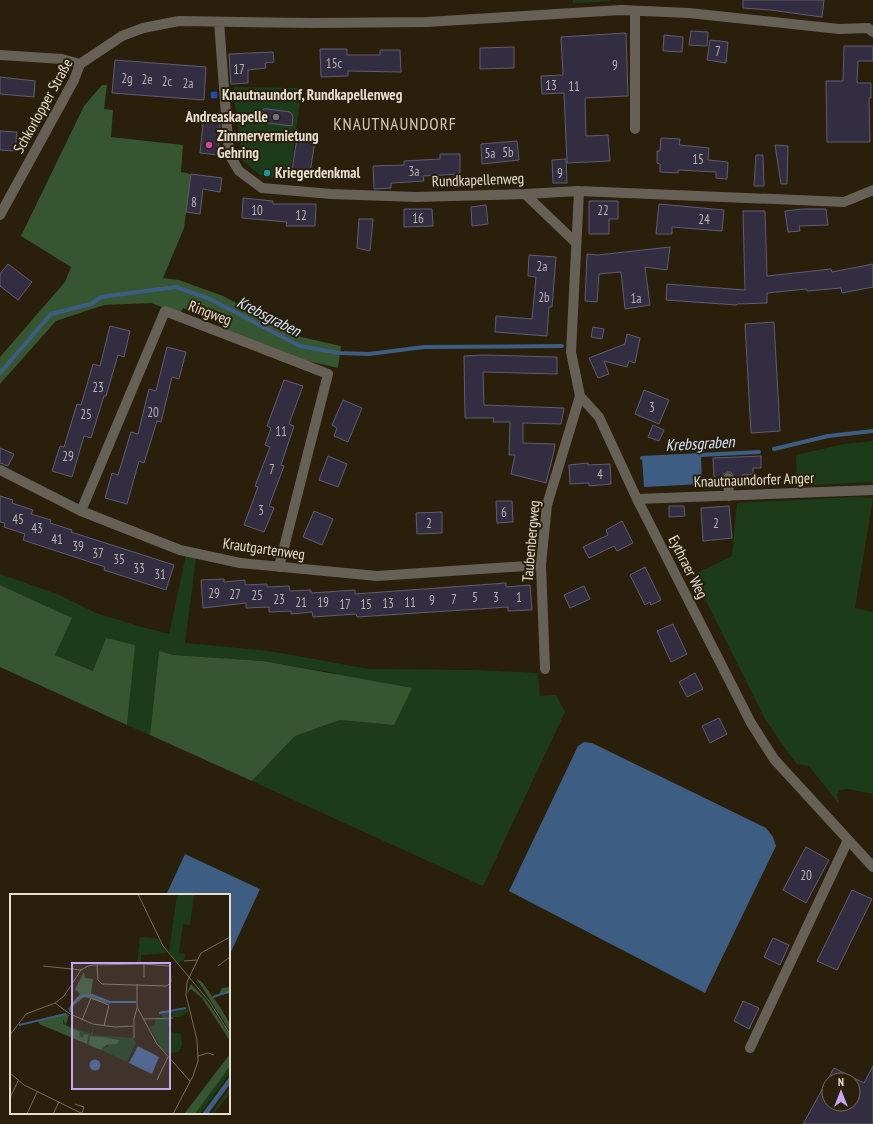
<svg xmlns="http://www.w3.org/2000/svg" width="873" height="1124" font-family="'PT Sans Narrow',sans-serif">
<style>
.green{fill:#1c3c19}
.forest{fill:#355631}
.water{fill:#3e5d82}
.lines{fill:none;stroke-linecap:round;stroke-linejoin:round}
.stream{stroke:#3e5d82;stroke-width:4}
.building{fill:#332d42;stroke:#625c73;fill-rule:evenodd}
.minor{stroke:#676057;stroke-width:10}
.transit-dot{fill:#1a4fb4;stroke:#291f0a;stroke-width:1.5}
.worship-dot{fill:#6b7280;stroke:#291f0a;stroke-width:1.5}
.hotel-dot{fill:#d1479c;stroke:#291f0a;stroke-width:1.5}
.culture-dot{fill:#0f9aa8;stroke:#291f0a;stroke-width:1.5}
.labels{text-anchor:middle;stroke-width:4;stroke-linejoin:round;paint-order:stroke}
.number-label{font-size:13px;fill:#b9b2ae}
.poi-label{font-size:15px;font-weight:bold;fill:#e6dfd2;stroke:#291f0a;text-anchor:start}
.street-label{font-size:15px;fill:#e6dfd2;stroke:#291f0a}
.water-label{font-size:16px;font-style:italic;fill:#d1e5fe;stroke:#291f0a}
.quarter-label{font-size:17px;letter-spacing:1px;fill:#d8cbb1;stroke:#291f0a}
.inset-river{fill:none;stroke:#3e5d82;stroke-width:2}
.inset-road{fill:none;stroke:#756c5a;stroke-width:1}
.view{fill:#c6a6f0;fill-opacity:0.15;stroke:#c6a6f0;stroke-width:2}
.inset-edge{fill:none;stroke:#e6dfd2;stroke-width:2}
</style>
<rect width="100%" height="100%" fill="#291f0a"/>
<path class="green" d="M573,0H611V1L573,3Z
M233,87L302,88L289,180L260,175L242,160Z
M873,441V482L797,486L796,455L844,444Z
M854,497L873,498L855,608L873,612V794L848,789L840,790L837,795L839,804L809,766L797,764L790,755L765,719L693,575L732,556L737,503Z
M186,555L196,558L185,643L269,651L369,669L473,670L538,673L540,696L556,695L565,712L483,886L252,781L295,736L340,720L394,725L335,673L263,661L173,655L159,651L150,735L127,725L134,645L94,671L55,655L71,618L0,585V574L57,594L96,613L138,626L169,634Z"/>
<path class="forest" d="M102,85H107L104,109L113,110L111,137L183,145L181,172L191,174L184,228L163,278L179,280L223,296L301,337L341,346L338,368L295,358L226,331L228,325L183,308L180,314L151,303L104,305L56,321L0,384V357L65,282L71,267L21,236L84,106Z
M0,585L72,618L55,655L93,671L106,638L135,645L127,725L0,667Z
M159,651L173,655L263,661L412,688L394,725L340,720L295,736L252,781L150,735Z"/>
<path class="water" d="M701,456L702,484L644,487L642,458Z
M584,742L592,743L766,828L773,837L776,846L705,993L509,891L578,746Z
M185,854L260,889L229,956V895H166Z"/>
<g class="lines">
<path class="stream" d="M0,373L51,314L91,304L101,297L176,287L210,299L300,346L339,353L369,354L424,347L562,346
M774,449L828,436L873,431
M642,458L759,452"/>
</g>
<path class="building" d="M743,0H824L822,17L770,10L743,8Z
M691,31L708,32L707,46L689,45Z
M626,33L628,96L585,98L586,136L608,135L610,161L567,163L564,93L542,94L541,76L563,75L561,37Z
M664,35L683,37L682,52L663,51Z
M710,40L728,42L726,63L707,60Z
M844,46H873V61H858L857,83H871V98H869L870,142H827L826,81H843Z
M514,47V68L480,69V48Z
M320,49H347V55H380V50H400L401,72L348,71V76L321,77Z
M273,52L274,62L265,63L266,68L248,70V83L231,84L229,54Z
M115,60L206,67L204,100L112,93Z
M0,77L35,81L34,97L0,94Z
M263,109H268L290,112L293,116L292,126L260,122L259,114Z
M204,113L219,115L220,125L218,155L200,153Z
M0,131L17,132L15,151L0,150Z
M297,138L315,141L310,173L292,170Z
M661,138L680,139L679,145L709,148L708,160L728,162L727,179L716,178V172L678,170V173L660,172V164L657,163V151H660Z
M517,141L519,160L482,164L481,144Z
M775,145L788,146L787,184H781Z
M440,154H460V174L423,176L424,181L391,183V188L374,189L373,166L404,165V161L440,159Z
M756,155H763L764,186H754Z
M566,159L567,183H553L552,160Z
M191,174L222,178L220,192L203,189L200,214L186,212Z
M243,198L273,201V204H316L315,226H286L287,222L242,218Z
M589,201H618V219H609V234H589Z
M659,204L724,210L722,231L672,227V234H656Z
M486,205L488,224L472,226L471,207Z
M404,209H432L433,226L404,227Z
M802,209H826L828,225L799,226L800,231L788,232L785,211Z
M743,211H765L767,276L831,269L832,272L873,264V287L842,293L841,288L807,291L806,289L767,293V303L737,304V305L666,300L667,284L745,290Z
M359,219H373L370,251L357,248Z
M670,247L667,270L645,267L650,305L625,309L621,272L599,274L597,302L585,301L587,254L598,255Z
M529,255L556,257L552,307H549L547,336L495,332L496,316L532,319L536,277L528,276Z
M8,264L32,282L18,300L0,286V274Z
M774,322L780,431L751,433L745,324Z
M110,326L130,331L124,357L118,355L106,396H104L91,438L84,436L72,477L52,471L60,446L64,447L77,404L81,405L93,364L100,366Z
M593,327L604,329L602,339L591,337Z
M627,334L640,338L635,363L629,361L627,367L604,361L609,374L598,378L589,358L625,344Z
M167,347L186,352L179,379L172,377L161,422L157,421L144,463L139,461L127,504L105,498L112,473L118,475L131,432L138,434L149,389L156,391Z
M484,355L557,357V374L483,372L484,405L564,408L561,424L523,423V443L555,444L554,451L546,483L511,474L515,455H509L510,422H493L494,418H465L464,356Z
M284,380L303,386L289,424L294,426L281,465L284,466L269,506L274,508L264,532L244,525L258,487L255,486L270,447L265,445L271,428L267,426Z
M644,390L669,400L659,424L635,414Z
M343,400L362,408L348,442L334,436L337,428L332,425Z
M653,425L664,430L659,441L648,437Z
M0,448L14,454L8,466L0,463Z
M328,456L347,464L338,487L319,480Z
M761,456V468H753V474L742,475V477L734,478L731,472H727L722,475V478L714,479L713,458Z
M588,463V465L610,464L611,484L589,486V483L570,484L569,465Z
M0,496L13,500L12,503L33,510L31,514L51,520L50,523L72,530L71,532L174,565L166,590L104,570L105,567L23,540L25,534L4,527L5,523L0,522Z
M496,501H512L513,522L497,523Z
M669,506H684L685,516L669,517Z
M729,506L732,538L703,541L701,508Z
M314,511L333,519L322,545L303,537Z
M442,512V533L417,534L416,513Z
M622,521L633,543L617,551L614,546L589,558L583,547L608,535L606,530Z
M645,567L661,600L651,605L650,602L645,605L630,575Z
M224,579V582L245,580V585L267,584V587L289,586L290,591L311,590V593L355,590V594L506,583V587L530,585L532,610L508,611V607L357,617L356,614L313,617L312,612L291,614V611L269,612V607L246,608V603L203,608L201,580Z
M584,586L590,599L570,608L564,595Z
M673,624L687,654L671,662L657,631Z
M695,673L703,689L687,697L679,682Z
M719,718L727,734L710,743L702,726Z
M806,847L829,860L806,903L783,890Z
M852,890L872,899L837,970L817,961Z
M773,938L789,945L780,965L764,957Z
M743,1001L759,1008L749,1029L734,1021Z
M873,1066V1124H803L834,1068L864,1083ZM829,1080H853V1104H829Z"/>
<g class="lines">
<path class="minor" d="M635,11V129
M219,22L229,154L239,171L262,188L331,194L416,197L525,194L579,191L844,202L873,190
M0,55L62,59L80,64
M579,191L571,352L580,396L599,417L637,499L751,723L774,759L873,867
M525,194L576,243
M0,215L74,80L80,64L122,36L143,28L179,21L312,23L427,22L621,10L689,13L839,29L868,28L873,32
M0,470L81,511L180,550L240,563L377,576L541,565
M728,478L729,496
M637,499L873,490
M81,511L165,311L328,374L279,567
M545,669L541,565L547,505L580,396
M750,1048L848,840"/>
</g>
<rect class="transit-dot" x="210" y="91" width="8" height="8" rx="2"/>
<circle class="worship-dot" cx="276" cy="117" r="4"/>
<circle class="hotel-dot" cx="209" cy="145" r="4"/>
<circle class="culture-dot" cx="267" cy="173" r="4"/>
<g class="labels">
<g class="number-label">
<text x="718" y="56">7</text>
<text x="334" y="68">15c</text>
<text x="615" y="70">9</text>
<text x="239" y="74">17</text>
<text x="127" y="83">2g</text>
<text x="147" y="84">2e</text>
<text x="167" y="86">2c</text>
<text x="188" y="88">2a</text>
<text x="551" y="90">13</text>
<text x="574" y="91">11</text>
<text x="508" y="157">5b</text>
<text x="490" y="158">5a</text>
<text x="698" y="164">15</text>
<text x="414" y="176">3a</text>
<text x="560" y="178">9</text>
<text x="194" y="207">8</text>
<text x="257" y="215">10</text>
<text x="603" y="215">22</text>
<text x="301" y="220">12</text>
<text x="418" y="223">16</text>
<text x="704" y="224">24</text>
<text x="542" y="271">2a</text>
<text x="544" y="302">2b</text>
<text x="636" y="303">1a</text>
<text x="98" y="392">23</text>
<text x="652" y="412">3</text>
<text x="153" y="417">20</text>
<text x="86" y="419">25</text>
<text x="281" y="436">11</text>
<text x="68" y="461">29</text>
<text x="272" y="474">7</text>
<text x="600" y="479">4</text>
<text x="261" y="515">3</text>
<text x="504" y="517">6</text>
<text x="18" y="524">45</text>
<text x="429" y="528">2</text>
<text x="716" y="528">2</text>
<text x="37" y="533">43</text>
<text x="57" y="544">41</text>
<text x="78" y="551">39</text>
<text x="98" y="558">37</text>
<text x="119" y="564">35</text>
<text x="139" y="573">33</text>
<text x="160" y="579">31</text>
<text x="214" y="598">29</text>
<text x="235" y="599">27</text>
<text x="257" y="600">25</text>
<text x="475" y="602">5</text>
<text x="496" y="602">3</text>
<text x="519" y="602">1</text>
<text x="279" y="604">23</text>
<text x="454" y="604">7</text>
<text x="432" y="605">9</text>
<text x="301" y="607">21</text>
<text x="323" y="607">19</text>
<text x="410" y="607">11</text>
<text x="388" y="608">13</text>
<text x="345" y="609">17</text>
<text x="366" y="609">15</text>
<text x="806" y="880">20</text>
</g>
<g class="poi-label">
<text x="222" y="100">Knautnaundorf, Rundkapellenweg</text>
<text x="268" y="122" text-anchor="end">Andreaskapelle</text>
<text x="217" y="141">Zimmervermietung<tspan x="217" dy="17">Gehring</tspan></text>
<text x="275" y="178">Kriegerdenkmal</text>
</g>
<g class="street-label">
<text transform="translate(43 106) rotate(-61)" y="5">Schkorlopper Straße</text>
<text transform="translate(478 180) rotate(-2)" y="5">Rundkapellenweg</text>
<text transform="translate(210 313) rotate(21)" y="5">Ringweg</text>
<text transform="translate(754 480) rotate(-2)" y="5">Knautnaundorfer Anger</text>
<text transform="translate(531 541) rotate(-85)" y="5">Taubenbergweg</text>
<text transform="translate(264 549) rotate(8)" y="5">Krautgartenweg</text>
<text transform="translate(688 567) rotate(63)" y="5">Eythraer Weg</text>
</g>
<g class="water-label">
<text transform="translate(269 316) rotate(27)" y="6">Krebsgraben</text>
<text transform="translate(700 443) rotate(-3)" y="6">Krebsgraben</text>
</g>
<g class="quarter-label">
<text x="395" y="130">KNAUTNAUNDORF</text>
</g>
</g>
<g transform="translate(10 894)">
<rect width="220" height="220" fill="#291f0a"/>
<path d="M167,0H184L180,31L173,30L169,59L175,60L174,66L168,69L159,58ZM130,43L147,44L157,59L131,61V69H127ZM178,115V118L169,123H152V120ZM52,125L56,131L81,140L84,131L83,141L123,144L126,149L117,168L91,156L101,150L92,143L80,142L79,151L77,150V141L73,144L69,142L53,130ZM145,125H160L158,137L171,140L172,151L169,158L157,159L151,154L140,133L145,131ZM220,172V179L190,220H185ZM220,193V199L204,220H201Z" fill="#1c3c19"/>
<path d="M74,78L75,84L83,85L81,100L101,108L100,110L74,103L62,113V118L58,115L70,100L65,95ZM186,84L192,88L210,113L220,130V137ZM181,90L196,106L220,141V147L192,104L181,95L177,99ZM220,93V99L202,103L209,100L212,94ZM55,119L59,121L56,131L53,125V130L70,138L69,142L73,144L74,140L78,141L77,150L29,130L28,127ZM80,142L92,143L109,146L107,150L96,151L91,156L79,151ZM220,160V172L185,220H174Z" fill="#355631"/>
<path d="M128,152L149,163L142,180L119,169ZM79.5 171a5.5 5.5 0 1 1 11 0a5.5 5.5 0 1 1-11 0ZM220,182V190L198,220H192Z" fill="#3e5d82"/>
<path class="inset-river" d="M203,103L220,97M60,118L61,112L68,104L74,102L82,101L100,108H126M149,119L176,114M9,131L56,120"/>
<path class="inset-road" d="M128,0L153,52L199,107L220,140M174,67L187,66M134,70V83M33,72L71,76M208,72L220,63M127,90V113L147,150L180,187M45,109L60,120L83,130L105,133L123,132M134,125L163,124M72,126L81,104L99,111L94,132M0,141L16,120L45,109L54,102L71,76L78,72L83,71L132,70L160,72L161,88L157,92L92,90L88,86L87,71M124,144V125L127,114M188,162L198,159L204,161M0,179L14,191L73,220M147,186L158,163M0,204L8,187M65,210L74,213L72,219M17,220L27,198M43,220L49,208M163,220L183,182L188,167L187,146L176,101L177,88L191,59L220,43"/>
<path class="view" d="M62,69H160V195H62Z"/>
<rect width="220" height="220" class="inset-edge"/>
</g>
<g transform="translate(841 1092)"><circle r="19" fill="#291f0a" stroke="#756c5a"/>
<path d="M0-3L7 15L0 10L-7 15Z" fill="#c6a6f0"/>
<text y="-6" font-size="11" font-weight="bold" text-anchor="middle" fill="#e6dfd2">N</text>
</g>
</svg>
